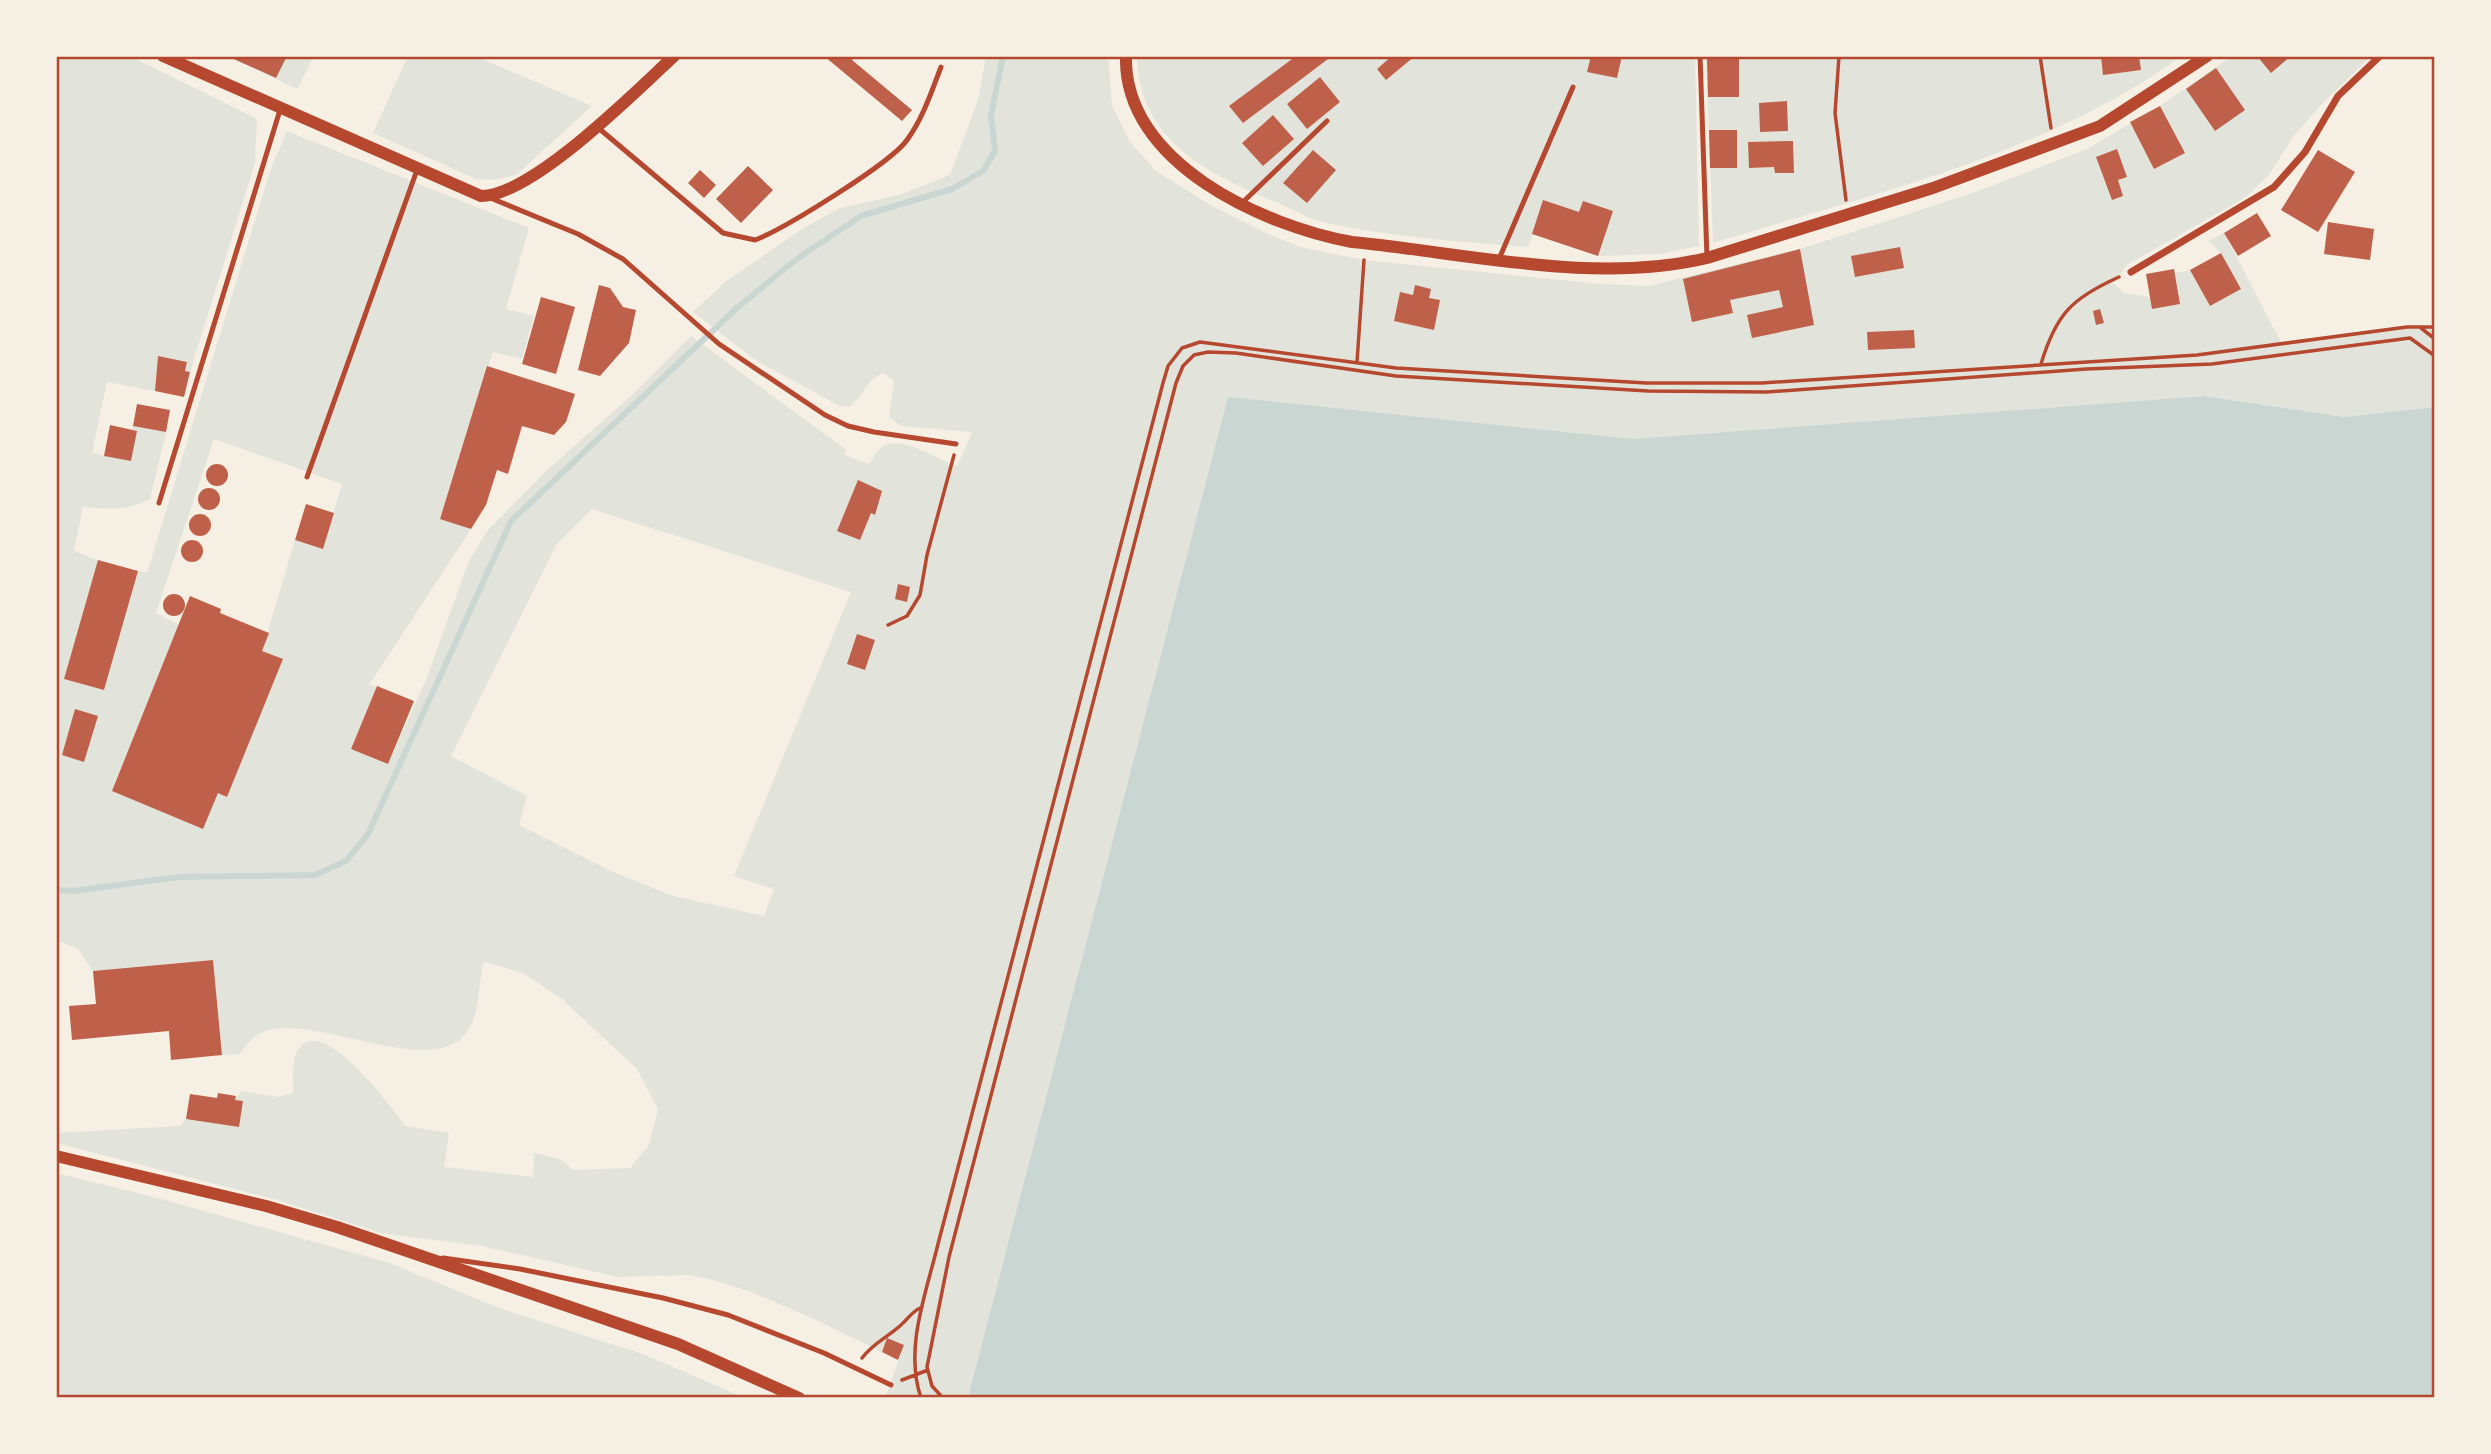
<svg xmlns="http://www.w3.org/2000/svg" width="2491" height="1454" font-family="Lato,sans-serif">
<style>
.green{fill:#e2e4dc;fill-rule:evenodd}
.water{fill:#c9d6d2}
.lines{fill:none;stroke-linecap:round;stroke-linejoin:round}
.stream{stroke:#c9d6d2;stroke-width:6}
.building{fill:#bf614a}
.path{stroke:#b5482f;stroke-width:3.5}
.service{stroke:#b5482f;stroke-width:5}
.minor{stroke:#b5482f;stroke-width:7}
.tertiary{stroke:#b5482f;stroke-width:12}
.neatline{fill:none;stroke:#b5482f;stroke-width:2.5}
</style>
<rect width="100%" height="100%" fill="#f6efe4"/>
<path class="green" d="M56,56H130L257,119L255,163L190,372L185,371L187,362L158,357L155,391L107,382L92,453L131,461L137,431L133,430V426L166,432L150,499C126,511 109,509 83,507L74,551L98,560L64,679L104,690L138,571L147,573L270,171L287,131L529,228L506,309L534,316L522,359L493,352L440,518L471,529L369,685L377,686L351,748L388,764L426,680L468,563L487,531L544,473L632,395L691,336L845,449V455L869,464C873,458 878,450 883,446C901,435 941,460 957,467L972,432L901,426L889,417L894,381L883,373C865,380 864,396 849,407L838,405L755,360L693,312L725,282L802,229L840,208L899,195L950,175L978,100L986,56H1108L1112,105L1130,142L1156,171L1209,204L1266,233L1300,247L1364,260L1601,284L1648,286L1800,249L1978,191L2087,149L2160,106L2232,56H2371L2320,106L2293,137L2268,176L2246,197L2127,265L2113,283L2124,293L2150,297L2153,309L2180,304L2175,273L2190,270L2210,306L2241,289L2221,253L2208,241L2224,233L2282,344L2407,327H2435V407L2344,417L2204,396L1633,439L1228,398L969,1392L978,1398H885L904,1345L887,1339L882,1352L814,1319L749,1291L713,1280L690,1275L618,1277L482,1246L381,1233L277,1200L56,1143V1133L181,1126L186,1119L242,1101L235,1100L242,1091L279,1097L293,1093C293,1080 291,1061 298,1050C323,1010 392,1110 406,1126L449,1133L444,1167L533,1177L534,1153L560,1159L573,1170L630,1168L649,1145L658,1109L637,1069L562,999L523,973L484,962C478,982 480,1011 469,1029C436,1084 313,1011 263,1032C252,1036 246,1046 240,1054L222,1055L213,960L93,971L78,949L56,940ZM214,439L342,484L323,548L295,540L262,651L282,660L227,797L218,793L203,828L112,791L179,625L156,613ZM592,509L851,592L734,876L774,889L764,916L673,896L611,871L519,825L527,796L451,756L556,545Z
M228,56H314L297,89Z
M408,56H475L592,106L516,175L495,180L476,179L373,133Z
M1137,56H1695L1699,246L1659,254L1598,256L1533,234L1528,247C1461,242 1392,237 1327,223C1310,220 1293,209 1278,203C1209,175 1138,140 1137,56Z
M1706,56H2182C2045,155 1872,194 1713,243Z
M56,1173L154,1197L390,1263L499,1308L643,1354L745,1398H56Z"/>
<path class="water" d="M2204,396L2344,417L2435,407V1398H978L969,1393L1228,397L1633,439Z"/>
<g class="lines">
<path class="stream" d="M56,890L73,891L180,877L315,875L346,861L368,834L511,521L738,307L798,258L861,216L952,189L983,171L995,151L991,115L1003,56"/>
</g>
<path class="building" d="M227,56H287L276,78Z
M824,56H855L852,60L912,110L902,121Z
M1296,56H1332L1243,123L1229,106Z
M1392,56H1415L1386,80L1377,69Z
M1591,56H1622L1617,78L1587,72Z
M2101,56H2139L2141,70L2103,75Z
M2257,56H2291L2271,73Z
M1707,58L1739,59V97H1708Z
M2216,68L2245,110L2215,131L2186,89Z
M1320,77L1340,102L1307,129L1287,104Z
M1787,101L1788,131L1760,132L1759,103Z
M2160,106L2185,153L2154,169L2130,122Z
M1273,115L1294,139L1263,166L1242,143Z
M1709,130H1737V168H1710Z
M1793,141L1794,173H1775L1774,167L1749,168L1748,142Z
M2117,149L2127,177L2118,180L2123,196L2112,200L2096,157Z
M1313,150L1336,170L1307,203L1283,183Z
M2318,150L2355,172L2318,232L2281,210Z
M748,166L773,190L741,223L716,199Z
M700,170L716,185L704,198L688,183Z
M1543,200L1579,212L1583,201L1613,211L1598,256L1532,234Z
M2257,213L2271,236L2238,256L2224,233Z
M2328,222L2374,229L2370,260L2324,254Z
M1900,247L1904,268L1855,277L1851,256Z
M1800,249L1814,325L1752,338L1747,315L1783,307L1779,290L1730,300L1733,313L1692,322L1683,279Z
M2221,253L2241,289L2210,306L2190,270Z
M2174,269L2180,304L2152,309L2146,274Z
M599,285L610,288L623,307L636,310L629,343L600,376L578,370Z
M1415,285L1431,289L1429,298L1440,300L1434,330L1394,321L1400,292L1413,295Z
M541,297L575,307L556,374L522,364Z
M2100,309L2104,323L2096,325L2093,311Z
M1914,330L1915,348L1868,350L1867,332Z
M158,356L187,362L185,371L190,372L184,397L155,391Z
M487,366L575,394L566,422L554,435L522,426L508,474L497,470L486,505L471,529L440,519Z
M137,404L170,410L166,432L133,426Z
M110,425L137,431L131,461L104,456Z
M206 475a11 11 0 1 1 22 0a11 11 0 1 1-22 0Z
M858,480L882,491L875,515L871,513L860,540L837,531Z
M198 499a11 11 0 1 1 22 0a11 11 0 1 1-22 0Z
M306,504L334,513L323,549L295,540Z
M189 525a11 11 0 1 1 22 0a11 11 0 1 1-22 0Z
M181 551a11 11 0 1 1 22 0a11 11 0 1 1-22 0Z
M98,560L138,571L104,690L64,679Z
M898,584L910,587L907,602L895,599Z
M163 605a11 11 0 1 1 22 0a11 11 0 1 1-22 0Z
M190,596L221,609L220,613L269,633L262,651L283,659L227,797L218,793L203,829L112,791Z
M857,634L875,640L865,670L847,664Z
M377,686L414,701L388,764L351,749Z
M75,709L98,716L84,762L62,755Z
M213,960L222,1055L171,1060L169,1031L72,1040L69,1006L96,1004L93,971Z
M218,1093L236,1096L235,1100L243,1101L239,1127L186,1119L190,1094L217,1098Z
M887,1338L904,1345L898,1360L882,1352Z"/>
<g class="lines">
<path class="path" d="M1839,56L1835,113L1846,200
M2040,56L2051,128
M2421,328L2435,339
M1357,362L1364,260
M2041,364C2056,314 2072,298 2119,277
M888,625L907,616L920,595L927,555L954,455
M862,1358C873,1343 888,1337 901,1325C909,1318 911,1312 922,1307
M902,1380L928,1370
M921,1398C904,1348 926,1294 938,1244L1163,383L1168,366L1182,348L1200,342L1396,368L1646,383H1762L2197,355L2407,327H2435
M943,1398L932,1386L927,1367L949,1257L1176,383L1183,366L1194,355L1208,352L1236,353L1396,376L1648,391L1767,392L2086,369L2212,364L2410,338L2435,356"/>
<path class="service" d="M1700,56L1707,258
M596,126L723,233L755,240C784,229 891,163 907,140C923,118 931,93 941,67
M488,197L578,234L623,259L719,344L825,415L848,426L874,432L956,444
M1242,203L1327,121
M1499,259L1573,87
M307,477L417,170
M159,503L280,110
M443,1258L520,1269L663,1298L728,1315L824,1353L891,1385"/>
<path class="minor" d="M2131,272L2274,187L2305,152L2338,96L2380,56"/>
<path class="tertiary" d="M163,56L481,196C532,196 635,92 674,56
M1126,56C1123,163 1264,226 1352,242C1466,253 1596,285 1707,258L1933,188L2100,126L2207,56
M56,1156L266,1206L337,1227L678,1344L799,1398"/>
</g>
<rect width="2491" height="1454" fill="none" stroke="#f6efe4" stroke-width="116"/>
<rect x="58" y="58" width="2375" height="1338" class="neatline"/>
</svg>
